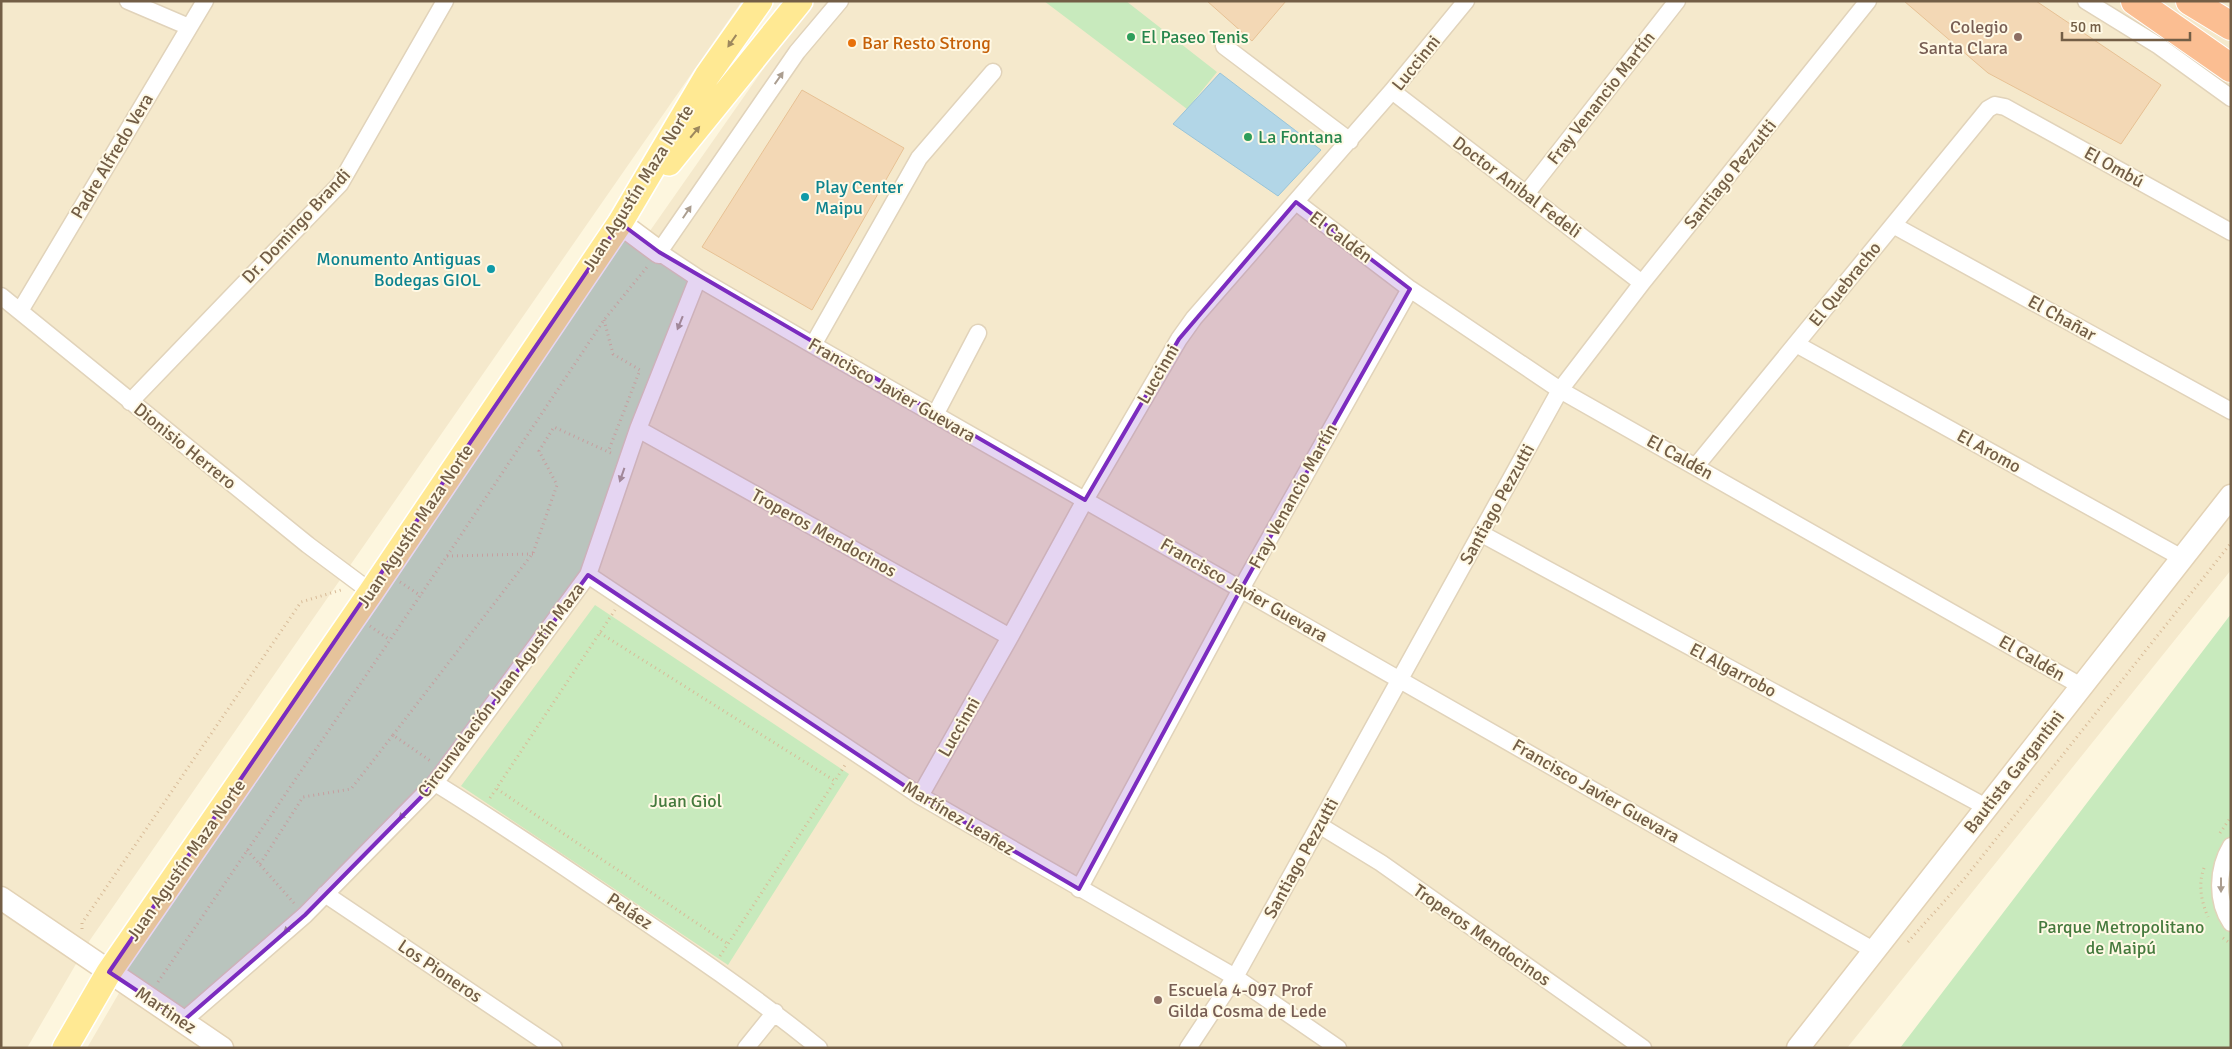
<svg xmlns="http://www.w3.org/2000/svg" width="2232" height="1049" font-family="Signika,sans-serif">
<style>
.residential{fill:#f5e9cc}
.green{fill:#c8eabd}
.water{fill:#b2d6e7;stroke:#98c4d9}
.building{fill:#f3d8b5;stroke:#e7c194}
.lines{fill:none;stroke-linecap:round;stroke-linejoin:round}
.street-casing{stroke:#e1d3ba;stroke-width:19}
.secondary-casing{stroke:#e3d2b5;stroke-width:25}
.primary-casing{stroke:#fff;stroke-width:28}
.highway-casing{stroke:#fff;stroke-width:30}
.path{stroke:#d8bb98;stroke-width:3;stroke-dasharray:1 4;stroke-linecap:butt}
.street{stroke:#fff;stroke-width:16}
.secondary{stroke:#fff;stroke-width:22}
.primary{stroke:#ffe993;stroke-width:25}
.highway{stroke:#fbbe92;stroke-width:28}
.oneway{fill:#9d885d}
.oneway2{fill:#ab9e90}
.marked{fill:#7b2cbf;fill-opacity:0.2;stroke:#7b2cbf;stroke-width:4;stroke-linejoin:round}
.leisure-dot{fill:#2e9e5b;stroke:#fff9e5;stroke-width:2}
.education-dot{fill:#8d6e63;stroke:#fff9e5;stroke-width:2}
.food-dot{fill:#e8710a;stroke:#fff9e5;stroke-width:2}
.culture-dot{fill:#0f9aa8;stroke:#fff9e5;stroke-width:2}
.labels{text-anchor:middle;stroke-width:4;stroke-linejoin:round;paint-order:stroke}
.education-label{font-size:18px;fill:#785e54;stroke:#fff9e5;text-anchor:end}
.leisure-label{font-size:18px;fill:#27864d;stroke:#fff9e5;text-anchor:start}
.food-label{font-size:18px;fill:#c56008;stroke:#fff9e5;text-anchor:start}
.street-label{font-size:18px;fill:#735e46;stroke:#fff9e5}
.culture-label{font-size:18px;fill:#0d838f;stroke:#fff9e5;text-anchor:start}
.park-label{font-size:18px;fill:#457a3d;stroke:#fff9e5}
</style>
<rect width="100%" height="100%" fill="#fdf6de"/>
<path class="residential" d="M1,1H742L90,940L27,1048H1Z
M811,1H2231V570L1847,1048H87L133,969Z"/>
<path class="green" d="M1044,1H1126L1217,72L1187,109Z
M620,223L698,278L588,575L435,783L183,1021L109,972Z
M595,605L849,774L728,965L461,786Z
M2231,614V1048H1900Z"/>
<path class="water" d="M1220,73L1321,150L1278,196L1173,124Z"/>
<path class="building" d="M1207,1H1286L1252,41Z
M1904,1H2036L2161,85L2121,144L1988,73Z
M802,90L904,148L812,310L702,247Z"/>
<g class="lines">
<defs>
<path id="street" d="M128,1L189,27
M840,1L797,52L659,252L698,278L813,345L1873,950
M2086,1L2159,46L2231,98
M1224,46L1350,141
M1392,91L1642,283
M1526,194L1677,1
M1296,202L1410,289L1560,390L2081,686
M1893,225L2231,411
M1,296L308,545L371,592
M20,311L205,1
M1796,344L2182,558
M813,345L919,158L993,72
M130,402L340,184L445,1
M935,415L978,333
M638,429L1010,637
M1696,466L1988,109L1995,105L2005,107L2231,232
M1480,533L1986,807
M588,575L920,796L1235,977L1338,1048
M435,783C497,821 558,863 619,904C687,950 755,996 819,1048
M920,796L1010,637L1085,500L1179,339L1194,318L1392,91L1466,1
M1319,825L1381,863L1643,1048
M2231,846C2217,869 2216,901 2231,923
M1079,889L1241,589L1410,289
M325,894L554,1048
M183,1021L305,915L435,783L588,575L638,429L698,278
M746,1048L775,1012
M1188,1048L1235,977L1560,390L1642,283L1868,1"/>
<path id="secondary" d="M620,223L659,252
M1,898L222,1048
M1798,1048L2231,496"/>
<path id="primary" d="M669,163L800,1
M65,1048L109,972L371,592L620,223L707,76L760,1"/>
<path id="highway" d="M2135,1L2231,68
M2190,1L2231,26"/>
</defs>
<use href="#street" class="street-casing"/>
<use href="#secondary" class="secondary-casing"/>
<use href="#primary" class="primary-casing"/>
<use href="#highway" class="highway-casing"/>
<path class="path" d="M604,320L613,354L640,370L608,452
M447,556L533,554
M400,582L421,596
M370,626L390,640
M600,633L835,781L845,765
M393,735L533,553L557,485L539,451L554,427L613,454
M497,789L728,944
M490,798L615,610
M2220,833L2231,817
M247,850L294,903
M260,864L303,797L351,789L393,735L432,762
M2204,868C2198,884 2201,901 2208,917
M82,929V923L301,602L341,590
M2223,938L2231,944
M1908,942L1965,878L2231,543
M720,956L835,781
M158,982L447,556L604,320L647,267"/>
<use href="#street" class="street"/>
<use href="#secondary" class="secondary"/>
<use href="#primary" class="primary"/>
<use href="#highway" class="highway"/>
</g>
<defs><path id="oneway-solid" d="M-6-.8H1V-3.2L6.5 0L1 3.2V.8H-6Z" transform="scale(1.25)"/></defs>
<g class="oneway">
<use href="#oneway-solid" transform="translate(732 41) rotate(125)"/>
<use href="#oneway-solid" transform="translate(695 132) rotate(-50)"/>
</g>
<g class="oneway2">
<use href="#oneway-solid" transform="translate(779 78) rotate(-55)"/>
<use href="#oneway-solid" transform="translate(687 212) rotate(-56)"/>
<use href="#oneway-solid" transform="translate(680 323) rotate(112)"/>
<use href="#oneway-solid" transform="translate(622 475) rotate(109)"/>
<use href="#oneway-solid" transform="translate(404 814) rotate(134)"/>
<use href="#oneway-solid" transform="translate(2221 885) rotate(90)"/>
<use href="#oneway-solid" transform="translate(289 928) rotate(139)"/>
</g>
<path class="marked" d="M1296,202L1410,289L1241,589L1079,889L920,796L588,575L435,783L305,915L183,1021L109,972L620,223L659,252L1085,500L1179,339Z"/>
<g class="leisure-dot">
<circle cx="1131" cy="37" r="5"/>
<circle cx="1248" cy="137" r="5"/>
</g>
<g class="education-dot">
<circle cx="2018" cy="37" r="5"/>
<circle cx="1158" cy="1000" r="5"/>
</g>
<circle class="food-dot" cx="852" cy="43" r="5"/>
<g class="culture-dot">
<circle cx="805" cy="197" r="5"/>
<circle cx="491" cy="269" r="5"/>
</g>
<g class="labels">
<g class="education-label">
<text x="2008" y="33">Colegio<tspan x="2008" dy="21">Santa Clara</tspan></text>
<text x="1168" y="996" text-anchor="start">Escuela 4-097 Prof<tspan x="1168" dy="21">Gilda Cosma de Lede</tspan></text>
</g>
<g class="leisure-label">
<text x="1141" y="43">El Paseo Tenis</text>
<text x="1258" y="143">La Fontana</text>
</g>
<g class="food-label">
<text x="862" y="49">Bar Resto Strong</text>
</g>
<g class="street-label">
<text transform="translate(1416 63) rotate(-51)" y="6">Luccinni</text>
<text transform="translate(1601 98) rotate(-52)" y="6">Fray Venancio Martín</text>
<text transform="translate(112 156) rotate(-59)" y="6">Padre Alfredo Vera</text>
<text transform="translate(2114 167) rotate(29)" y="6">El Ombú</text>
<text transform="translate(1730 174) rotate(-51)" y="6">Santiago Pezzutti</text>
<text transform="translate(1517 187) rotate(37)" y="6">Doctor Anibal Fedeli</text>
<text transform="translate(638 188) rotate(-58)" y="6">Juan Agustín Maza Norte</text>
<text transform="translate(296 226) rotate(-47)" y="6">Dr. Domingo Brandi</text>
<text transform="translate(1341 237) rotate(37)" y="6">El Caldén</text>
<text transform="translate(1845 284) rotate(-51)" y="6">El Quebracho</text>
<text transform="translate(2062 318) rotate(29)" y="6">El Chañar</text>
<text transform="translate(1158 374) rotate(-60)" y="6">Luccinni</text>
<text transform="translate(892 390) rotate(30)" y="6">Francisco Javier Guevara</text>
<text transform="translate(185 446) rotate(39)" y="6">Dionisio Herrero</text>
<text transform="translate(1989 451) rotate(29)" y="6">El Aromo</text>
<text transform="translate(1680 457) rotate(29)" y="6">El Caldén</text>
<text transform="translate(1293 496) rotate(-61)" y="6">Fray Venancio Martín</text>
<text transform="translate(1497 504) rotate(-61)" y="6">Santiago Pezzutti</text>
<text transform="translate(415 526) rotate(-56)" y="6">Juan Agustín Maza Norte</text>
<text transform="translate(824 533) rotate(29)" y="6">Troperos Mendocinos</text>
<text transform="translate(1244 590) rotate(30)" y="6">Francisco Javier Guevara</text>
<text transform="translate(2032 658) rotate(30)" y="6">El Caldén</text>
<text transform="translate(1733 670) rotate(28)" y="6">El Algarrobo</text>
<text transform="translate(501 690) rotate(-53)" y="6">Circunvalación Juan Agustín Maza</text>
<text transform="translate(959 727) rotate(-60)" y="6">Luccinni</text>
<text transform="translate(2014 772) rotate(-52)" y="6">Bautista Gargantini</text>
<text transform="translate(1596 791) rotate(30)" y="6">Francisco Javier Guevara</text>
<text transform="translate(959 818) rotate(31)" y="6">Martínez Leañez</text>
<text transform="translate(1301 858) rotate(-61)" y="6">Santiago Pezzutti</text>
<text transform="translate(186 860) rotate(-55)" y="6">Juan Agustín Maza Norte</text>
<text transform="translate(630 911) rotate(34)" y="6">Peláez</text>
<text transform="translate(1482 935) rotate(35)" y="6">Troperos Mendocinos</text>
<text transform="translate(440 971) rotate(34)" y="6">Los Pioneros</text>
<text transform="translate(166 1010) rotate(34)" y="6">Martinez</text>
</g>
<g class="culture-label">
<text x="815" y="193">Play Center<tspan x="815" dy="21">Maipu</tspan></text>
<text x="481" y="265" text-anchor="end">Monumento Antiguas<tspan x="481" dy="21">Bodegas GIOL</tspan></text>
</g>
<g class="park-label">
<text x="686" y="807">Juan Giol</text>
<text x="2121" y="933">Parque Metropolitano<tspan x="2121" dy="21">de Maipú</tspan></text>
</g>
</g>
<rect width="2232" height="1049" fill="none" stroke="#735e46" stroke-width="5"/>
<path d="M2062 32v8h128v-8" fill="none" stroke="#735e46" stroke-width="2.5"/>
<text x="2070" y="32" font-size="15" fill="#735e46" stroke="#fff9e5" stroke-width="4" paint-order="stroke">50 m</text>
</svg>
